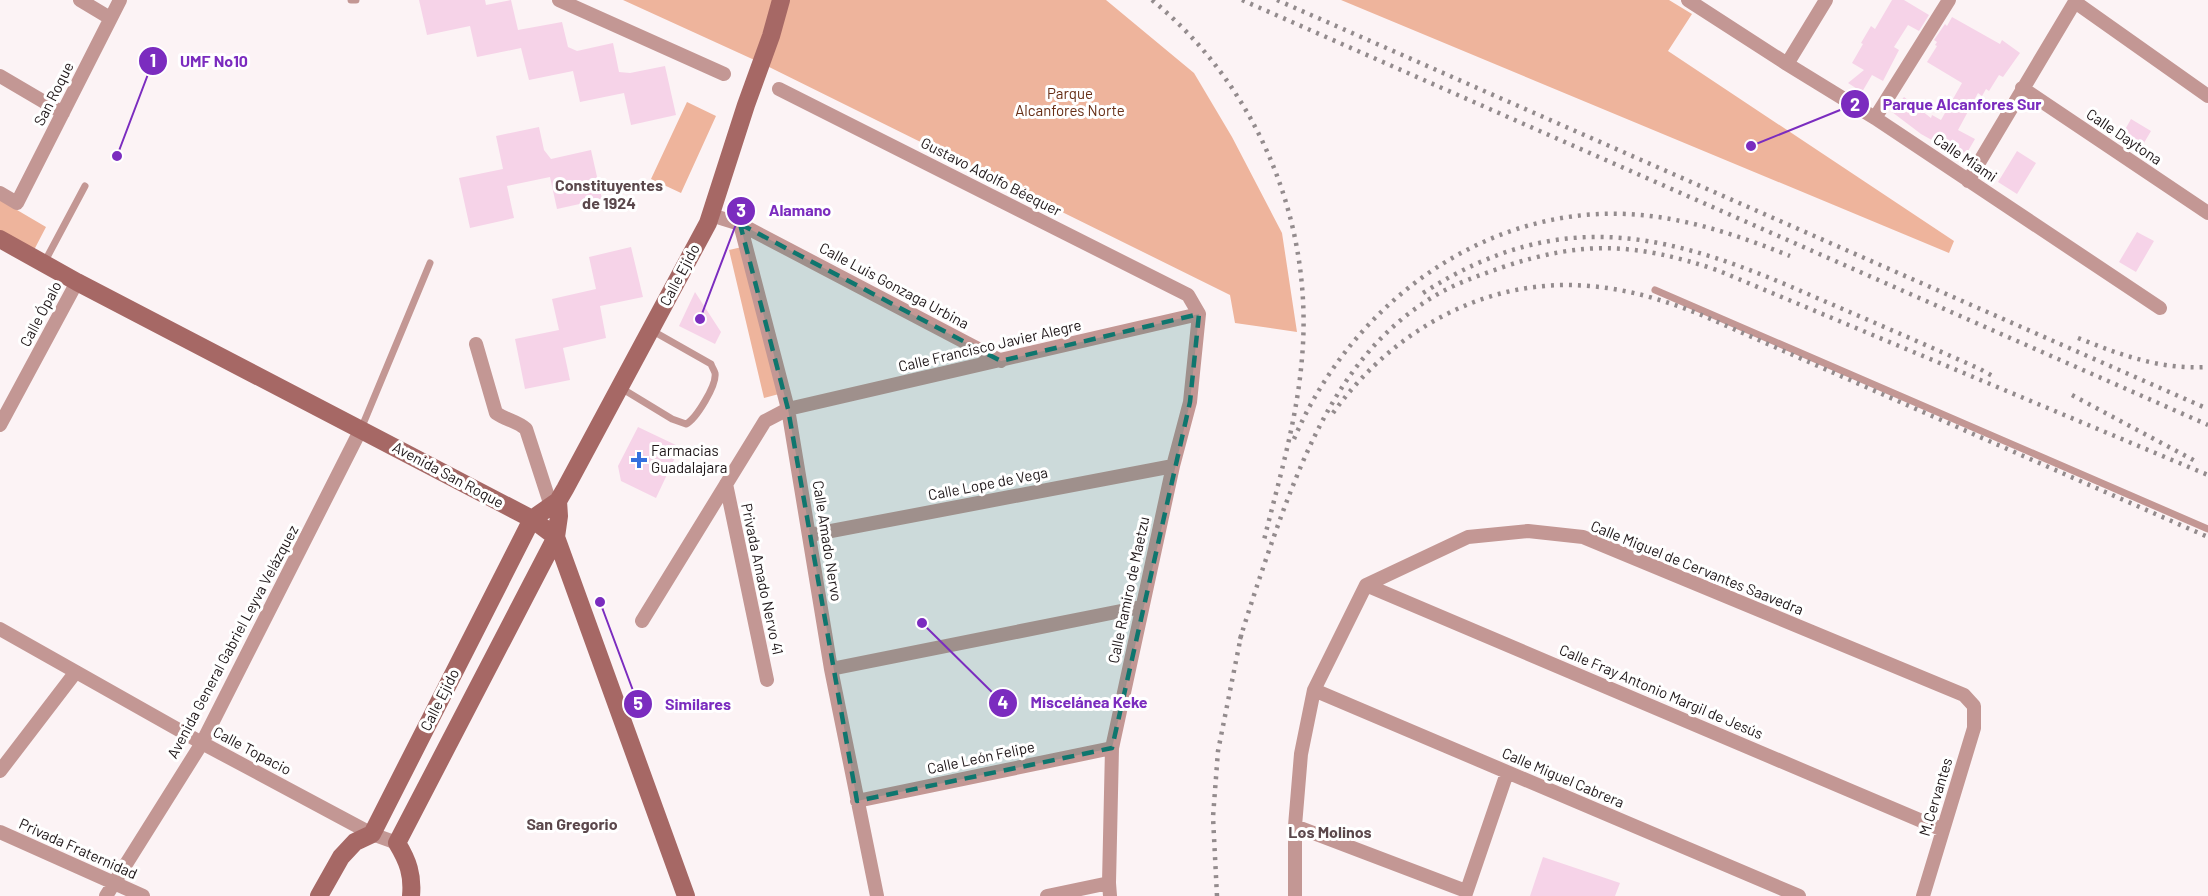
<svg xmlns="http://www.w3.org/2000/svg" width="2208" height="896" font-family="Barlow,sans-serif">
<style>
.green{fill:#eeb49c}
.building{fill:#f6d3e8}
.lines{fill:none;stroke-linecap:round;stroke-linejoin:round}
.lane{stroke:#c39794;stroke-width:7}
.street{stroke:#c39794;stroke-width:14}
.secondary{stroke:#a66865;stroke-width:18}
.rail{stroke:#938b8d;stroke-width:4.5;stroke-dasharray:3 6;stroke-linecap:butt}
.marked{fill:#0f766e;fill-opacity:0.2;stroke:#0f766e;stroke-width:4.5;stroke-dasharray:12 8;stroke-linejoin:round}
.poi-dot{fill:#3470de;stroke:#fff;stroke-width:2}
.labels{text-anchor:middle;stroke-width:6;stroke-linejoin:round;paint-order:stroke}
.street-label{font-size:15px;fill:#1e1618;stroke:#fff}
.park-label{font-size:15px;fill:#662e15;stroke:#fff}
.poi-label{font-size:15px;fill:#1e1618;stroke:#fff;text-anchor:start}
.neighbourhood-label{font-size:16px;font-weight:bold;fill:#5b484c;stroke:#fff}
.leader{fill:none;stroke:#7b2cbf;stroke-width:2}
.callout-dot{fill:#7b2cbf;stroke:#fff;stroke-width:2}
.mark-label{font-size:18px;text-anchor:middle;font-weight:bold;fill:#fff}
.callout-label{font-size:16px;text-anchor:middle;font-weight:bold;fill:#7b2cbf;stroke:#fff;stroke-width:6;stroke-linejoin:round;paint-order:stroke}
</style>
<rect width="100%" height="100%" fill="#fcf3f5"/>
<path class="green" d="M623,0H1106L1194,73L1232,137L1282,233L1297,332L1235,323L1230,295L761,63Z
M1341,0H1669L1692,14L1668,51L1954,241L1949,253Z
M687,102L716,116L681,193L651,179Z
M0,200L46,227L34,250L0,231Z
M742,247L779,394L764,398L729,250Z"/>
<path class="building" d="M419,0H485L486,5L511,0L518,30L562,22L568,47L577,51L613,43L619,72L630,73L665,66L676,115L631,125L624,93L580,102L573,71L529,80L521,48L477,57L470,26L427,35Z
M1892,0H1904L1929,15L1919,31L1908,25L1894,47L1899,50L1883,81L1872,75L1862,92L1848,83L1864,70L1852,63L1863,44L1861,43L1871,26L1875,29Z
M1952,17L2000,44L2002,40L2020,53L2003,77L1999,75L1989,91L1986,89L1982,96L1978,93L1958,130L1975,139L1964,158L1921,134L1892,112L1904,97L1931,118L1932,115L1941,120L1962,83L1927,62L1937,46L1935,45L1937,42L1934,40L1945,24L1947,26Z
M2131,119L2151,131L2138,153L2118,142Z
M539,127L544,150L551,159L591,150L602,199L557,209L550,177L507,186L514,218L470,228L459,178L503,169L496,136Z
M2017,151L2036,163L2017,194L1998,182Z
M2137,232L2154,241L2136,272L2119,262Z
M631,247L643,297L600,306L606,338L563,348L570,380L525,389L515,339L559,330L552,299L596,289L589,257Z
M695,292L721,332L715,344L679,326Z
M638,427L680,447L656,498L621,481L618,466Z
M1543,857L1620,883L1615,896H1530Z"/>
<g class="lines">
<path class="lane" d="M351,0H356
M44,263L85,186
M1655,290L2208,529
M621,388L672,419L686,424C696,419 717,385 715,373C714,370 712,367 711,364L651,330
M361,429L430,263"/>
<path class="street" d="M80,0L110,18
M559,0L724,74
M1688,0L1787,64L1875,118L2160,308
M2075,2L2208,96
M1787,64L1826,0
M0,76L63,113
M2022,88L2208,213
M779,89L1188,295L1199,314L1190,402L1173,466L1112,748L1109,883L1110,896
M1875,118L1949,0
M1968,181L2076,0
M0,193L17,203L120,0
M711,215L740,224L1001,361
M740,224L788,409L831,669L877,896
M476,344L496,413C506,420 517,421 526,429L551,506
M0,425L77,282
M726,484L767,680
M810,535L1173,466
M1366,585L1943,830
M642,621L765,421L788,409L1199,314
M0,629L202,743L372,834L397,843
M831,669L1141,607
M1314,690L1799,896
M0,771L75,673
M857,801L1112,748
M1295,826L1466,891
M0,832L143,896
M106,896L202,743L361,429
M1047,896L1109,883
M1295,896V826L1301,754L1314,690L1366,585L1468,537L1528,531L1583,537L1964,695L1974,706V728L1923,896
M1465,896L1507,773"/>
<path class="secondary" d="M0,239L77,282L532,519L556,537L686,896
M319,896L341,857L355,842L372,834L532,519L558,501L565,489L708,223L746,105L771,36L781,0
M411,896C413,875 408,861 397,843L556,537L559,516L558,501"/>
<path class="rail" d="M1152,0C1257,86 1314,222 1302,358C1297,421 1278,483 1263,544
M1242,0L2208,425
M1277,0L2208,409
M1423,293C1565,202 1674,235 1817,298C1871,321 1926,345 1980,369L1996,378
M2078,338C2121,355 2161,370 2208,367
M2072,395L2199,463
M1333,413C1392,331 1485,277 1589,286C1629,289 1667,301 1704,316L2208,537
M1294,439C1350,307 1480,207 1628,214C1684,217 1738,235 1790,256
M1240,639C1253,597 1267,555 1282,514C1313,431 1350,350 1428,300C1451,285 1477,276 1503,267C1584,240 1636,243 1717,270L2208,475
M1217,896L1213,817L1218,751L1242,631"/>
</g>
<path class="marked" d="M740,224L1001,361L1199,314L1190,402L1112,748L857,801L788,409Z"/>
<path class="poi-dot" d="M636 451h6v6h6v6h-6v6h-6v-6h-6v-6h6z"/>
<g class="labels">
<g class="street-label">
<text transform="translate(54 94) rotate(-63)" y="5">San Roque</text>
<text transform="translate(2124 137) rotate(34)" y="5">Calle Daytona</text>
<text transform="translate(1965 158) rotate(34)" y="5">Calle Miami</text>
<text transform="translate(991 177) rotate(27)" y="5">Gustavo Adolfo Béequer</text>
<text transform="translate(680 275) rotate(-62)" y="5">Calle Ejido</text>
<text transform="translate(894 286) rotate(28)" y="5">Calle Luis Gonzaga Urbina</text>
<text transform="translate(41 314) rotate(-62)" y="5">Calle Ópalo</text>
<text transform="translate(990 346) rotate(-13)" y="5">Calle Francisco Javier Alegre</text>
<text transform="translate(448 475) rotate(28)" y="5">Avenida San Roque</text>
<text transform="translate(988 484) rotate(-11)" y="5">Calle Lope de Vega</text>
<text transform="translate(827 541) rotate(81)" y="5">Calle Amado Nervo</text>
<text transform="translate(1697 568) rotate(22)" y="5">Calle Miguel de Cervantes Saavedra</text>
<text transform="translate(762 579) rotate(78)" y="5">Privada Amado Nervo 41</text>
<text transform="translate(1129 590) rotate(-78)" y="5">Calle Ramiro de Maetzu</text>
<text transform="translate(233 642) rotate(-62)" y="5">Avenida General Gabriel Leyva Velázquez</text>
<text transform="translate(1661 692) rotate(23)" y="5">Calle Fray Antonio Margil de Jesús</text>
<text transform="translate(440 700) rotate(-63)" y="5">Calle Ejido</text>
<text transform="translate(252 751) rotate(28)" y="5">Calle Topacio</text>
<text transform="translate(981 758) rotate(-12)" y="5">Calle León Felipe</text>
<text transform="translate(1563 778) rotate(23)" y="5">Calle Miguel Cabrera</text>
<text transform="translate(1936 797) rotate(-73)" y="5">M.Cervantes</text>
<text transform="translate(78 849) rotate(24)" y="5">Privada Fraternidad</text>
</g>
<g class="park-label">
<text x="1070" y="99">Parque<tspan x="1070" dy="17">Alcanfores Norte</tspan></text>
</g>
<g class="poi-label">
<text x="651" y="456">Farmacias<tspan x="651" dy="17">Guadalajara</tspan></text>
</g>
<g class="neighbourhood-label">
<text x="609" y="191">Constituyentes<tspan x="609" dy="18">de 1924</tspan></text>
<text x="572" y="830">San Gregorio</text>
<text x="1330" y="838">Los Molinos</text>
</g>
</g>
<path class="leader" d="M117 156L153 61M1751 146L1855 104M700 319L741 211M922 623L1003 703M600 602L638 704"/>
<g class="callout-dot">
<circle cx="117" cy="156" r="6"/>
<circle cx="1751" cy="146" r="6"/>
<circle cx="700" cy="319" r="6"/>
<circle cx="922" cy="623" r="6"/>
<circle cx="600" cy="602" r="6"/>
<circle cx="153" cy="61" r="15"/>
<circle cx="1855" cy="104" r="15"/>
<circle cx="741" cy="211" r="15"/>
<circle cx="1003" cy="703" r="15"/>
<circle cx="638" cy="704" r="15"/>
</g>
<g class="mark-label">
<text x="153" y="67">1</text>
<text x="1855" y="111">2</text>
<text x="741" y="217">3</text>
<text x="1003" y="709">4</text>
<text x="638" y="710">5</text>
</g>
<g class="callout-label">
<text x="214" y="67">UMF No10</text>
<text x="1962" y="110">Parque Alcanfores Sur</text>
<text x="800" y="216">Alamano</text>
<text x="1089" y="708">Miscelánea Keke</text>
<text x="698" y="710">Similares</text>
</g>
</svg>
